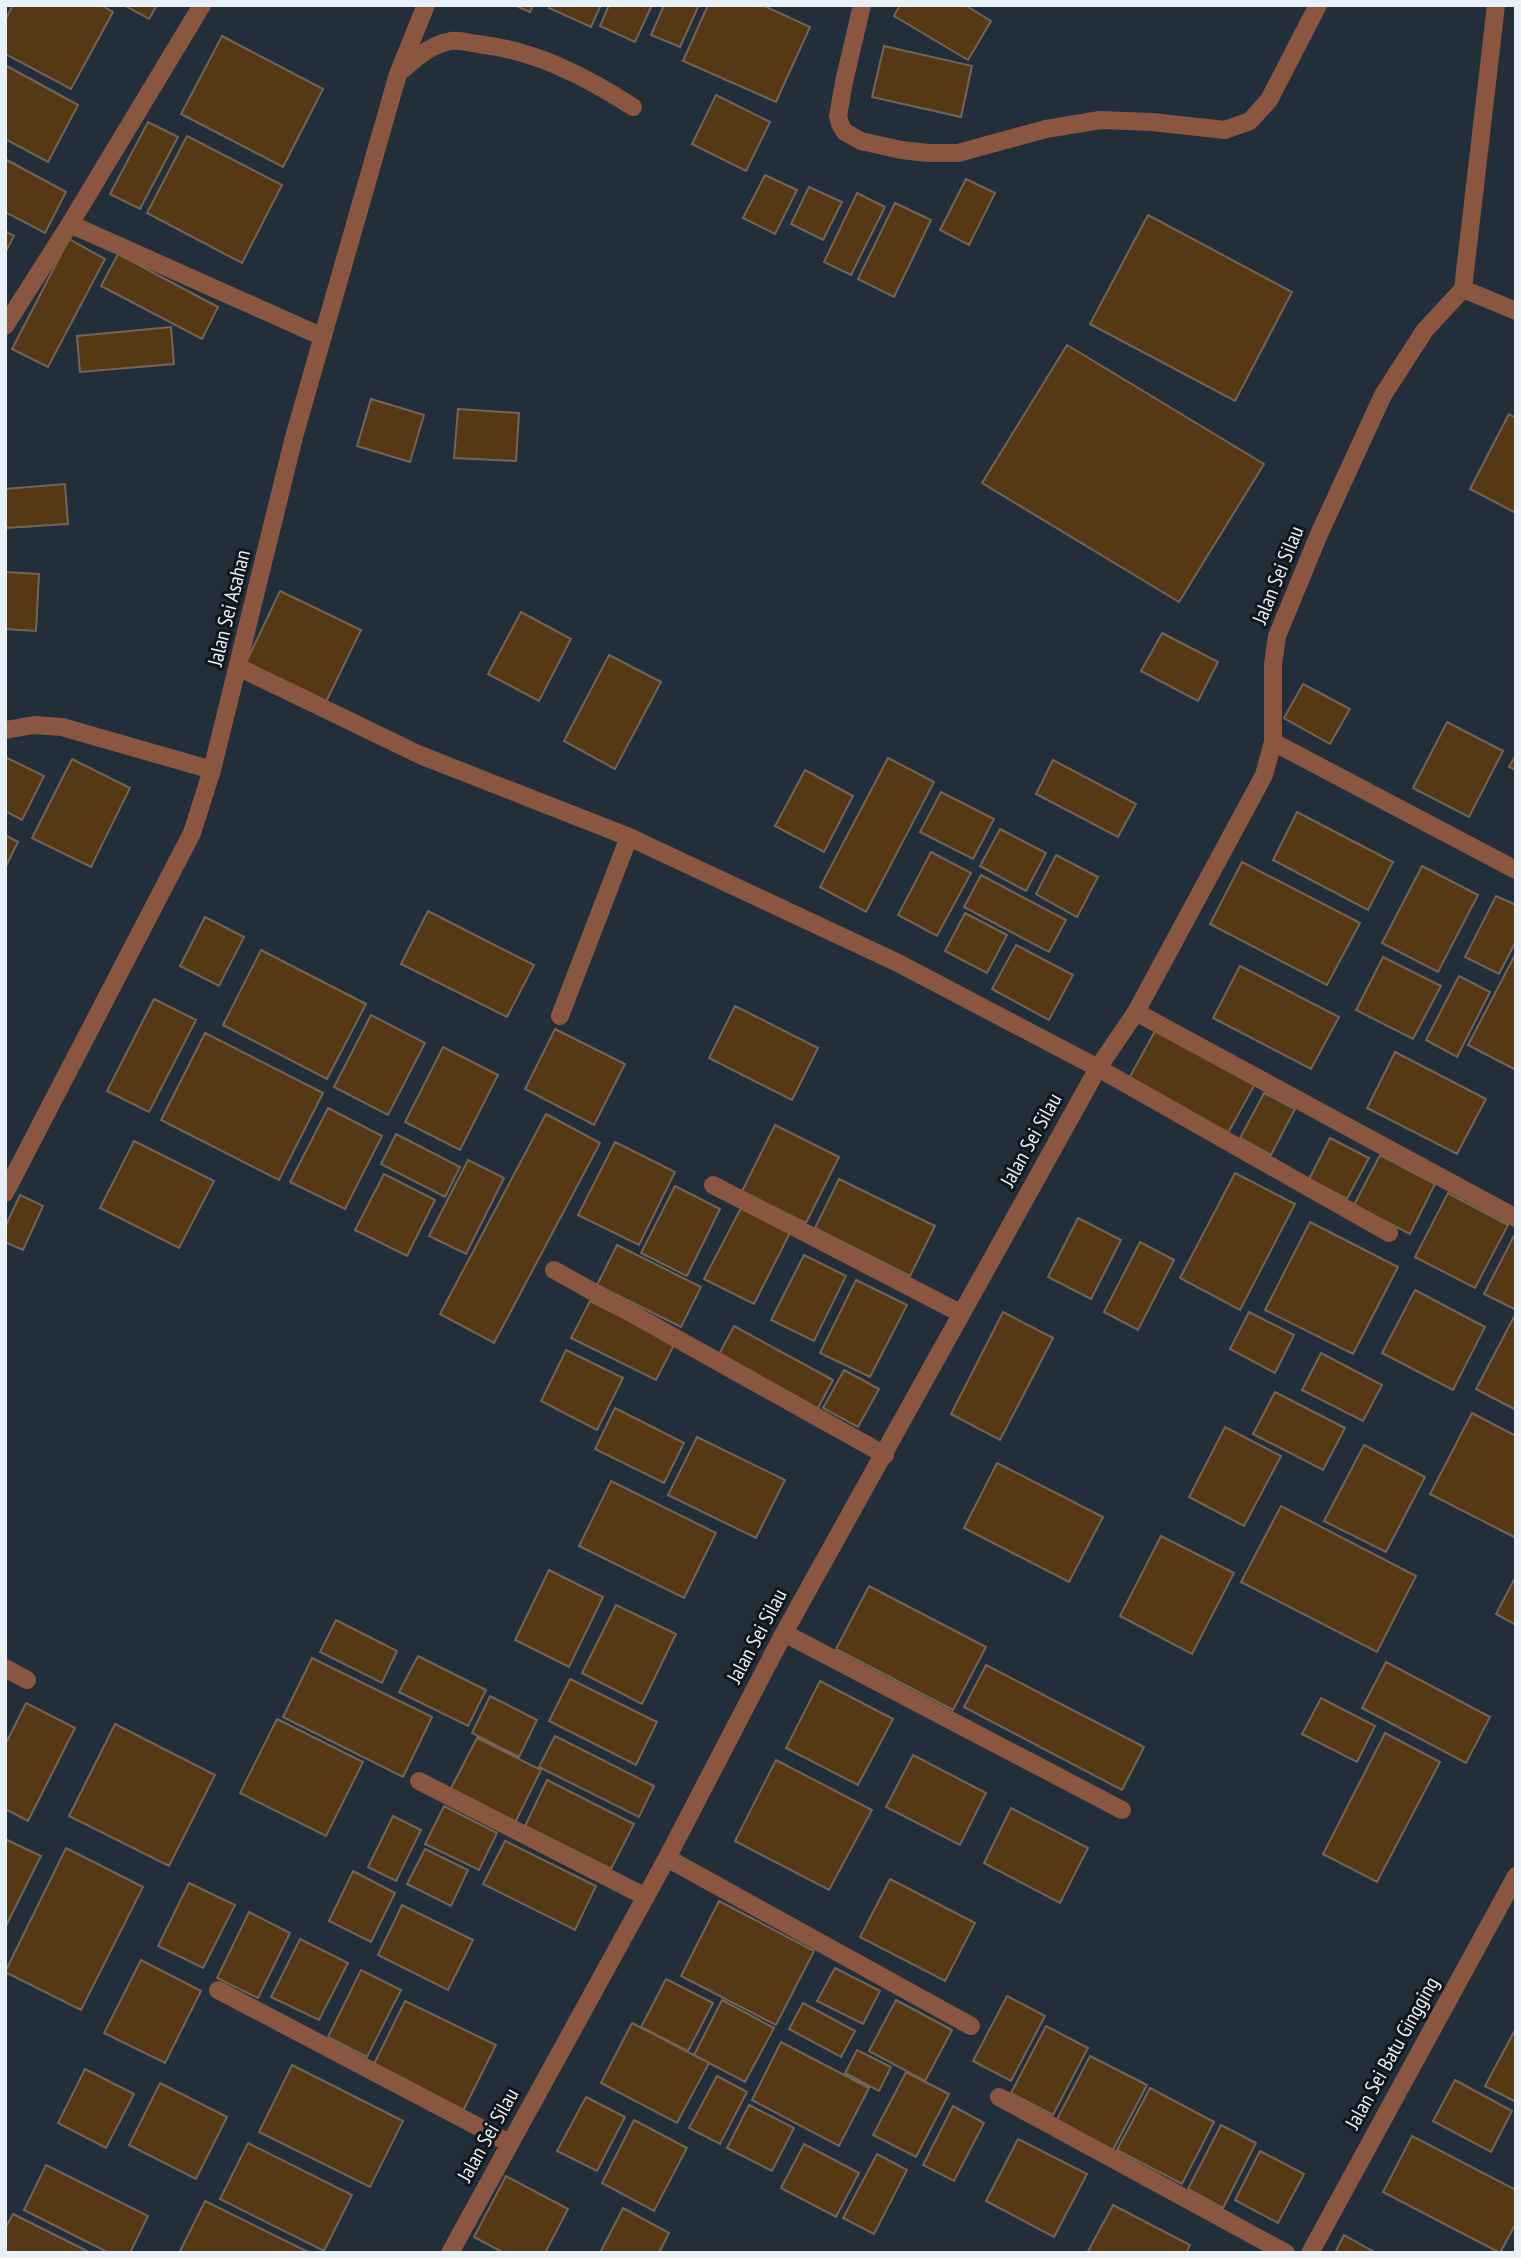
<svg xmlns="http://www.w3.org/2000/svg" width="1521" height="2258" font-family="'PT Sans Narrow',sans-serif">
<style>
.building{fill:#573815;stroke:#726456;stroke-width:2}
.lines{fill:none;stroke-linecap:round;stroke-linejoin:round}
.service{stroke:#8a5640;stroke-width:18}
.minor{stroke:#8a5640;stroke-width:18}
.labels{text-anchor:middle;stroke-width:6;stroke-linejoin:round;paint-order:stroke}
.street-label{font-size:21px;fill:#e8f0f8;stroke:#10161b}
</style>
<rect width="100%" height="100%" fill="#222f3a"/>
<path class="building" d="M13,5H101L113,12L71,89L5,54V20Z
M124,5H157L149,19Z
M514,5H533L530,12Z
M550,5H601L591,27L549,8Z
M609,5H652L635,42L600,26Z
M664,5H699L680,47L651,35Z
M708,5H762L810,27L776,102L683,61Z
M900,5H965L991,21L968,60L894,16Z
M222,36L323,89L283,167L181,114Z
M884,46L972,66L961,117L872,97Z
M5,65L78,105L48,162L5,139Z
M716,95L770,122L746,171L692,144Z
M148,122L178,137L140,209L110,194Z
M187,136L282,185L242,263L147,213Z
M5,159L66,192L45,233L5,212Z
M765,175L797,190L775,234L743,218Z
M966,179L995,193L969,245L940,230Z
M809,187L842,202L823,240L791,224Z
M857,193L885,207L851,275L824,262Z
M895,203L931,220L894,297L858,279Z
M1148,215L1292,292L1235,401L1090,324Z
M5,231L14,236L5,253Z
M69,239L105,259L48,367L12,349Z
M118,254L218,307L202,339L101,286Z
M171,327L174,364L80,372L77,336Z
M1067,345L1264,464L1179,602L982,483Z
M371,399L424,415L410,462L357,446Z
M458,409L519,413L516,461L454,458Z
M1509,414L1516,418V513L1470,489Z
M65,484L68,524L5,528V489Z
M5,572L39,574L36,631L5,629Z
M280,591L361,630L325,704L245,665Z
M521,612L571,639L539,701L488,674Z
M1162,633L1218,662L1198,701L1141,671Z
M609,655L661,682L615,769L564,741Z
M1303,684L1350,709L1330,744L1284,718Z
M1447,722L1503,751L1469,817L1413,788Z
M1516,755V770L1509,767Z
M5,757L44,776L22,820L5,811Z
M888,758L934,782L866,912L820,887Z
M72,759L130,788L91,867L32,838Z
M1053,760L1136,804L1118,837L1036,794Z
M805,770L853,796L824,852L775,826Z
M941,792L994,819L973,859L920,832Z
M1297,812L1393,862L1368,910L1273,860Z
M1000,829L1046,853L1026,891L980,866Z
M5,835L18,842L5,868Z
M931,852L971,873L937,936L898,915Z
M1056,855L1098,877L1077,917L1036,894Z
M1242,862L1360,923L1327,985L1210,924Z
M1422,866L1478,895L1438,972L1382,943Z
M981,875L1066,920L1049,952L964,907Z
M1496,896L1516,905V941L1499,974L1465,957Z
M428,911L534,965L507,1017L401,964Z
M965,913L1007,935L987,973L945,951Z
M205,917L244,937L219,986L180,966Z
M1016,945L1073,975L1049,1020L992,989Z
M261,950L366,1004L327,1079L223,1025Z
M1516,953V1070L1468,1045Z
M1383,957L1441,986L1413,1039L1356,1010Z
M1240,966L1339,1017L1311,1069L1213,1018Z
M1459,976L1490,992L1457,1057L1426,1040Z
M154,999L196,1020L149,1112L107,1091Z
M735,1006L818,1048L792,1100L709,1058Z
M371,1015L425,1043L388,1115L334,1087Z
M555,1029L625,1064L594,1125L525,1089Z
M1155,1031L1255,1084L1228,1133L1128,1080Z
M205,1033L323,1093L279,1180L161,1120Z
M443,1047L498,1075L460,1150L405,1122Z
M1395,1052L1486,1099L1457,1154L1367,1108Z
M1264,1093L1295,1109L1271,1155L1240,1138Z
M328,1108L382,1136L345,1209L290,1182Z
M546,1114L600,1143L494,1343L440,1314Z
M775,1125L839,1157L806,1223L742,1191Z
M396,1134L460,1167L445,1197L381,1164Z
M1330,1138L1369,1158L1347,1199L1309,1179Z
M134,1141L214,1181L179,1248L100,1208Z
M615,1142L675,1172L639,1245L578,1215Z
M1380,1155L1435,1184L1410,1234L1354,1205Z
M468,1160L504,1178L466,1254L429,1236Z
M1235,1173L1295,1204L1240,1310L1180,1278Z
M384,1174L435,1200L407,1256L355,1230Z
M839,1179L935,1226L910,1276L815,1228Z
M675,1186L720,1209L687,1276L641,1253Z
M1448,1193L1508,1225L1475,1288L1415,1257Z
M20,1195L43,1206L23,1250L5,1242V1227Z
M741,1208L790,1233L754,1304L704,1279Z
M1078,1218L1121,1240L1091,1299L1048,1277Z
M1310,1222L1398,1267L1353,1354L1265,1310Z
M1516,1232V1310L1484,1294Z
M1140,1242L1174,1260L1138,1330L1104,1312Z
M617,1245L701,1287L681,1327L597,1285Z
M804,1255L846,1276L814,1341L771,1320Z
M856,1280L907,1305L870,1377L820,1353Z
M1415,1290L1485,1327L1453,1390L1382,1353Z
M590,1301L675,1343L656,1380L571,1338Z
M1003,1312L1053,1338L1000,1440L951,1414Z
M1249,1312L1294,1335L1275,1373L1230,1349Z
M1514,1317L1516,1319V1410L1476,1389Z
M734,1326L833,1380L817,1410L718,1356Z
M566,1350L623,1378L597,1430L541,1401Z
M1321,1353L1382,1385L1363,1421L1302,1390Z
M844,1370L879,1389L858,1427L823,1408Z
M1275,1392L1345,1428L1323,1470L1253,1434Z
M615,1408L684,1443L664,1483L595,1449Z
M1472,1413L1516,1436V1538L1430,1494Z
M1225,1427L1281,1456L1244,1526L1189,1497Z
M697,1437L785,1480L756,1538L668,1495Z
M1364,1445L1425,1477L1386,1552L1324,1521Z
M997,1463L1103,1517L1069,1582L964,1528Z
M611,1481L716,1533L684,1598L579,1546Z
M1281,1506L1416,1576L1377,1652L1241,1582Z
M1161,1536L1234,1573L1192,1654L1120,1616Z
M549,1570L603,1597L569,1667L515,1640Z
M1516,1576V1625L1496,1614Z
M869,1586L986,1647L953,1710L836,1649Z
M616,1605L676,1634L642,1704L582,1673Z
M336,1620L397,1651L382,1683L320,1652Z
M418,1656L486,1690L468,1726L399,1692Z
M312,1658L432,1717L403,1777L283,1717Z
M1386,1662L1490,1717L1466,1763L1362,1708Z
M986,1665L1144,1747L1122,1790L964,1707Z
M570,1679L657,1722L636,1765L549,1721Z
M820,1681L893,1719L858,1785L786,1748Z
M490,1696L537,1720L519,1757L472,1733Z
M1321,1698L1375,1726L1357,1762L1302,1734Z
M26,1703L75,1728L28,1821L5,1809V1745Z
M277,1719L363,1762L326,1836L240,1793Z
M115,1724L215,1775L169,1866L69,1816Z
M1385,1733L1440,1762L1377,1882L1323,1854Z
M555,1736L654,1786L639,1817L539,1767Z
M477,1738L541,1770L514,1825L449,1792Z
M913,1755L986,1793L960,1845L886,1807Z
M776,1760L872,1810L829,1890L735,1841Z
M547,1780L634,1824L611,1869L525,1826Z
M444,1806L497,1833L479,1870L425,1844Z
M1011,1808L1088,1848L1060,1903L984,1863Z
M393,1816L421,1830L396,1881L368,1867Z
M5,1839L41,1856L5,1928Z
M505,1841L596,1886L575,1930L483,1884Z
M66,1848L143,1887L81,2010L5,1972Z
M425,1849L468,1870L451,1906L407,1884Z
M353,1871L395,1893L371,1942L329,1921Z
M890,1879L975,1923L945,1981L860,1937Z
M189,1883L235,1905L203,1968L158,1946Z
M719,1901L814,1951L776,2025L681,1976Z
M402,1905L473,1940L448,1990L378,1955Z
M249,1912L290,1933L258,1998L217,1978Z
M300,1939L348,1963L319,2020L271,1997Z
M141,1960L201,1991L165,2063L104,2033Z
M835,1968L880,1991L863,2024L817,2001Z
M361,1970L401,1990L367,2057L328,2037Z
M666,1979L713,2003L688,2051L641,2027Z
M1007,1996L1045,2016L1011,2081L973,2061Z
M722,2000L774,2028L745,2082L694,2055Z
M896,2000L952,2030L925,2081L869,2051Z
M405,2001L496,2045L462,2113L372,2068Z
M803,2003L855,2031L841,2057L789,2029Z
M632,2023L709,2063L677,2123L601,2083Z
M1046,2026L1088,2048L1053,2115L1011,2093Z
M1515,2030H1516V2102L1485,2086Z
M781,2042L869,2088L839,2146L752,2100Z
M857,2050L891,2067L879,2091L845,2073Z
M1090,2056L1147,2085L1113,2150L1056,2121Z
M292,2065L403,2121L370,2187L259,2132Z
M85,2069L134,2094L106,2148L58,2123Z
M906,2072L949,2094L916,2157L873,2135Z
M717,2076L747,2092L720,2144L689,2128Z
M1455,2080L1512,2111L1491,2152L1433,2121Z
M160,2083L227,2117L196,2179L129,2145Z
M1150,2088L1214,2122L1182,2184L1117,2150Z
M586,2097L625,2117L597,2171L557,2151Z
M749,2105L794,2128L772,2171L727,2148Z
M953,2106L984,2123L954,2181L923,2165Z
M634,2120L687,2148L654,2211L602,2183Z
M1221,2125L1256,2143L1223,2208L1188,2189Z
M1412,2136L1516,2190V2223L1500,2253L1383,2192Z
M1018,2139L1087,2174L1054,2237L986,2201Z
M248,2143L352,2195L324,2251L220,2199Z
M804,2144L859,2173L836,2217L781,2188Z
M1260,2151L1304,2174L1278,2223L1235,2200Z
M877,2154L907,2170L874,2234L843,2218Z
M46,2165L148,2216L130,2253H109L24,2210Z
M506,2176L568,2209L545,2253H504L474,2237Z
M205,2201L310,2253H179Z
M1113,2205L1190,2245L1186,2253H1087Z
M623,2208L669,2233L659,2253H600Z
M13,2214L91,2253H5V2229Z
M1344,2235L1376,2253H1335Z"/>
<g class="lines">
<path class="service" d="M554,1270L885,1455
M5,1668L27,1680"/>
<path class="minor" d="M862,5L844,82L838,116L840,124L845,132L861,141L901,150L928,153H958L1046,129L1100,120L1152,122L1225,130L1250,121L1269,100L1318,5
M401,71C416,58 430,45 451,41C460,40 470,43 478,44C536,51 585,76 633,107
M70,224L323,337
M1463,289L1516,311
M5,326L70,224L202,5
M238,667L420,755L629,837L898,963L1098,1068L1389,1233
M5,730L34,725L62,727L212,770
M1273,742L1516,870
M1136,1012L1516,1218
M560,1016L629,837
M713,1185L960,1313
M5,1193L192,833L212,770L294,437L398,74L426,5
M784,1633L1122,1810
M419,1781L646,1897
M667,1858L971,2026
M218,1990L509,2143
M999,2097L1286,2253
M450,2253L667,1858L784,1633L1098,1068L1136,1012L1264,775L1273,742V664L1277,636L1320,532L1383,395L1425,330L1463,289L1496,5
M1310,2253L1516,1876"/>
</g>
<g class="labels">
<g class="street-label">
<text transform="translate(1278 575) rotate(-68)" y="7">Jalan Sei Silau</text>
<text transform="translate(229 608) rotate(-76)" y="7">Jalan Sei Asahan</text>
<text transform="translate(1031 1140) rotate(-61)" y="7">Jalan Sei Silau</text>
<text transform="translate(757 1636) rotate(-62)" y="7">Jalan Sei Silau</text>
<text transform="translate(1392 2053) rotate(-61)" y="7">Jalan Sei Batu Gingging</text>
<text transform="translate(488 2135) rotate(-61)" y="7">Jalan Sei Silau</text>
</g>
</g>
<rect width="1521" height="2258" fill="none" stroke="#e8f0f8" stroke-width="14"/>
</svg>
